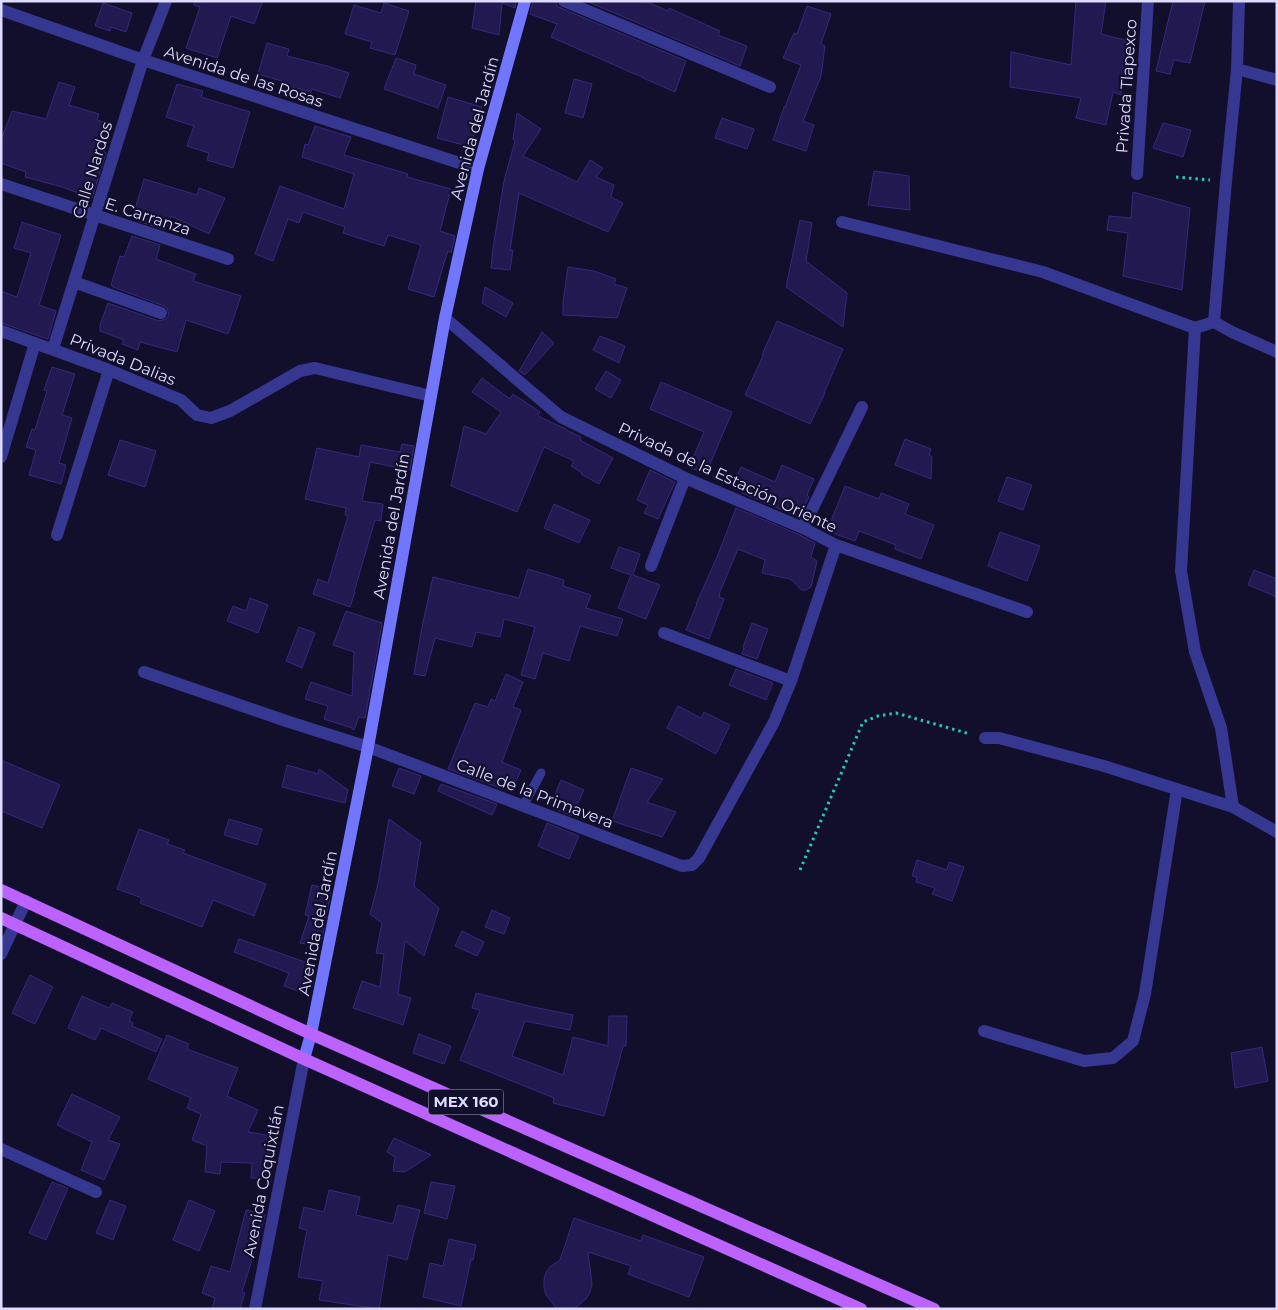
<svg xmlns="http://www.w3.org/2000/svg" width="1278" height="1310" font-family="Montserrat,sans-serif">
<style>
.building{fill:#211950;stroke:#35297e}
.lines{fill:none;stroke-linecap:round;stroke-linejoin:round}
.path{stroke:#25c9b7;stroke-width:3;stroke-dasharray:2.5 4;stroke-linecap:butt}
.service{stroke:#363790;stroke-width:9}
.minor{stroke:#363790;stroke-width:12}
.tertiary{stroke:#363790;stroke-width:12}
.secondary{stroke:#7276ff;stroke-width:12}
.primary{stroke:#bc62ff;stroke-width:12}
.labels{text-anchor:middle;stroke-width:4.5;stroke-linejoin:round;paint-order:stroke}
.shield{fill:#120f2d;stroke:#a09ec0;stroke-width:1}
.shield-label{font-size:15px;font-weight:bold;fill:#dddbff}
.street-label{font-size:16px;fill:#dddbff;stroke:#120f2d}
</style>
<rect width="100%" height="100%" fill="#120f2d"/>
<path class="building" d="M195,1H263L254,24L231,16L217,58L186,48L200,7L194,5Z
M476,1H516L515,8L502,3L499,35L472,28Z
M533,1H556L557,6L561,8L686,61L675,92L643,78V77L630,72L551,37L557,24L530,14Z
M586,1H645L668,11L669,8L720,31L718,35L747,46L740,66Z
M1076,1H1106L1101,34L1125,40L1121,95L1113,92L1106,125L1076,118L1081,98L1010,87L1011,52L1071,65Z
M1173,1H1205L1190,63L1174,60L1170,74L1156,71Z
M103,3L132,13L126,32L111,27L110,31L95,26Z
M384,3L409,11L395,55L370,48L372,42L345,34L354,5L381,13Z
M807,6L831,14L821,44L825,46L821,76L803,121L814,125L806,151L773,140L784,107H785L801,65L783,58L794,33L797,34Z
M267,43L289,49L287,56L327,66L349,73L340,98L312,89L311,92L284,85L285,82L258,74Z
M396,58L416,65L414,74L446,85L438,108L384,89Z
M574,79L592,84L583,118L565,113Z
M59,82L75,87L69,105L99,114L97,120L113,125L104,152L106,153L92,198L62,187L25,177L26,172L1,163V140L12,111L46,119Z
M177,84L203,91L201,97L250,112L233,168L207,160L209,153L187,146L194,126L166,117Z
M448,97L482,107L471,147L437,138Z
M517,113L541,129L523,156L577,182L590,160L603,168L596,177L614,185L611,197L623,203L608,232L519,193L510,250H513L510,270L491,268L493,248L504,181L515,141L513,139Z
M722,118L754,129L747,149L715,138Z
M1163,123L1191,130L1183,157L1153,148Z
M315,126L351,137L344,155L408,174L407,177L451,189L440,231L455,236L451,253L448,251L444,263H443H444L434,297L408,289L421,245L388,235L384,246L343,233L345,227L303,212L299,223L288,219L273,261L255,254L280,186L344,209L354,174L302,157L305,144L308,145Z
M874,171L909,176L910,210L868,205Z
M144,179L197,195L199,188L225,198L209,234L171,216L169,226L166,225L165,230L138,221L139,218L133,216Z
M1133,192L1190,208L1182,290L1123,276L1128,233L1107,230L1109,216L1131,218Z
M800,220L812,223L806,261L847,293L843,327L786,287Z
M22,222L61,235L39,305L56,311L48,339L1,323V291L17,297L31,253L14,248Z
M132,236L160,245L156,259L196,274L193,281L241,296L228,334L186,320L177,352L140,342L138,350L122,344L124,340L100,331V325L108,303L159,321L166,319L169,315L167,308L164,306L113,287V286L111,285L120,256L124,257Z
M568,267L594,271L616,279L614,284L627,288L617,318L563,315V302Z
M485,287L513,303L506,317L482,303Z
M777,321L843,349L824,393H825L810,424L745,395L763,356L762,355Z
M542,332L554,343L525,375L519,371Z
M600,336L625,346L619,363L593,350Z
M52,367L75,374L62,415L72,418L59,463L66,465L61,484L29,475L36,450L26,447L32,429L35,430L47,391L44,390Z
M606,371L621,380L611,398L595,389Z
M482,378L510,399L513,394L540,412L538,416L566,429V430L581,437L580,440L613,458L599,484L581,474L582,473L571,466L574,461L544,447L517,512L451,486L464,426L486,434L501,412L472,392Z
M661,382L732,412L706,474L689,467L704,432L650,409Z
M905,439L931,449L929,455L932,457L931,479L895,465Z
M120,440L156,451L145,487L108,475Z
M402,444L414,446L410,470L370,462L362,501L383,504L381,521L375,520L354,592H355L350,607L313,594L318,579L328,583L348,516L345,515L346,508L305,499L317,448L359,457L361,445L400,452Z
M782,465L814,479L807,495L809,497L799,517L742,493L744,487L734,482L741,467L775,482Z
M650,470L675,482L658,519L644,513L648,505L637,500Z
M1007,477L1032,485L1023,510L998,501Z
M845,486L879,499L881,493L909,504L905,514L934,525L921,559L895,549L896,545L859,531L855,541L827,531Z
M554,504L590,520L579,543L544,528Z
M736,508L800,535L815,543L811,557L817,561L811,587L806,590H801L795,583L790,579L762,573L765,560L738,549L719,594L720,595L719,597L724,599L709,639L686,630L697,604H696L717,557Z
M1000,532L1040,546L1027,581L988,566Z
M619,547L640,554L633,575L660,585L646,619L618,608L631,575L611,568Z
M528,569L564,580L563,586L591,595L586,608L623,619L617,636L580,626L569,661L543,653L535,679L521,675L535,627L504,619L500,637L476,632L472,647L435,638L425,676L414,674L422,627L433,577L519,598Z
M1254,570L1277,579V597L1248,585Z
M250,598L268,605L258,633L227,621L233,606L246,611Z
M346,611L382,623L371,686L369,691H370L365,718L359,717L354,730L352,729V728L324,719L328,706L305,699L311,682L352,696L354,652L333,645Z
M752,623L768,629L757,659L742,654L744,648L743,647Z
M299,627L315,633L302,668L286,661Z
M736,669L773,683L766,700L729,685Z
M506,674L523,682L513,707L521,710L502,762L521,770L512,790L504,786L503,789L448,769L475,703L488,707L491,699L495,701Z
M678,706L701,718L704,712L730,725L716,754L667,728Z
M1,760L60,785L42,828L1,811Z
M287,765L318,774L319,769L348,790L345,803L282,787Z
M399,768L421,776L414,794L392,786Z
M631,768L663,779L647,802L676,812L662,837L612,821Z
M561,780L584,790L572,816L553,808L555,803L552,802Z
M441,784L497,804L492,815L438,791Z
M229,819L262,829L257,845L224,835Z
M389,819L421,842L414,886L439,908L424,956L405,941L398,994L411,998L403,1025L353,1008L362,981L380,987L384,954L376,953L382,923L370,914L378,884Z
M547,823L579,836L569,859L538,846Z
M139,829L169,840L167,844L185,850L183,853L266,884L254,916L213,900L202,927L140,903L142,898L117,889Z
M917,860L947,870L949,862L964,867L952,901L932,894L935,888L916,882L917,877L912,876Z
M312,885L331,890L322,939L319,946L300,943L309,916L305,915Z
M492,910L510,918L504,934L485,927Z
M462,931L484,942L477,956L455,946Z
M239,939L314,965L304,993L284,986L289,973L234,952Z
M30,975L53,987L35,1024L12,1013Z
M476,993L533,1007L573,1015L570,1030L525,1021L512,1056L563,1075L573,1037L608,1046L609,1016H627L626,1046H623L604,1116L553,1103L554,1098L460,1060L480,1010L472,1008Z
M82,996L109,1008L112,1003L133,1012L129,1021L133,1023L132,1026L162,1039L156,1052L101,1028L95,1040L68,1028Z
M419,1034L451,1046L444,1064L413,1053Z
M167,1035L189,1044L187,1049L238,1068L227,1096L258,1110L248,1132L272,1136L269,1179L251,1178L252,1163L221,1162L220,1174L205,1172L207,1146L192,1140L201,1114L187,1108L191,1098L148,1079Z
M1262,1047L1268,1081L1235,1088L1231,1053Z
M72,1094L120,1117L108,1140L120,1144L104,1180L81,1170L92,1142L57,1125Z
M394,1138L431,1155L405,1172L393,1171L395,1157L387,1152Z
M52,1182L68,1188L46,1240L29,1233Z
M431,1182L455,1186L447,1219L424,1213Z
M329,1190L360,1197L356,1215L393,1224L398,1205L420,1210L407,1260L388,1255L379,1309L319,1300L323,1281L298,1277L307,1230L299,1228L304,1207L324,1212Z
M110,1200L126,1206L113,1240L96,1233Z
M189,1200L215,1211L199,1251L173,1240Z
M246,1210L265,1215L256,1250H255L242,1292L245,1293L240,1309H212L215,1298L202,1293L211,1266L230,1272Z
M574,1218L641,1241L643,1235L704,1257L689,1297L628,1274L631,1266L588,1252L592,1284L590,1292L586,1299L574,1309H557L546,1295L544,1288V1280L546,1272L551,1266L560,1260Z
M449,1239L476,1245L473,1260H471L461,1306L423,1297L430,1263L443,1266Z"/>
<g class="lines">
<path class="path" d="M1176,177L1210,180
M800,870L863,722L878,716L896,713L970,734"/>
<path class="service" d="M523,806L541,773"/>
<path class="minor" d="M564,1L770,87
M1,10L143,60L478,169
M1237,69L1277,80
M1137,174L1148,1
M1,184L228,259
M842,222L1043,272L1195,328L1214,322L1232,332L1277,352
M74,282L161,313
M445,318L561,417L685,478L803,528L836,545L1027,612
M1214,322L1226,181L1237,69L1239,1
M1195,328L1181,571L1195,652L1221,728L1233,807
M1,331L109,370L181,400L197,415L211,418L230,411L300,371L315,368L431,396
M53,349L143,60L166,1
M1,457L35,343
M803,528L862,407
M57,535L109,370
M651,566L685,478
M664,633L791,681
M144,672L286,721L368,747L682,866L692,865L699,858L774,722L791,681L836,545
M985,738H999L1104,766L1233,807L1277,832
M1,954L26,901
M984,1031L1084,1061L1113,1058L1133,1041L1145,994L1177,789
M1,1149L96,1192"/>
<path class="tertiary" d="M255,1309L304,1059"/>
<path class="secondary" d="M304,1059L311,1034L368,747L445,318L478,169L525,1"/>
<path class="primary" d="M1,890L311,1034L934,1309
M1,918L304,1059L861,1309"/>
</g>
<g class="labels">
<rect class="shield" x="428.5" y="1089.5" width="75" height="25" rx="4"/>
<g class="shield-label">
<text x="466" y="1107">MEX 160</text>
</g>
<g class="street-label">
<text transform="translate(244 76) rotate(18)" y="6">Avenida de las Rosas</text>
<text transform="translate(1126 86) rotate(-86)" y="6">Privada Tlapexco</text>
<text transform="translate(474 128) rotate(-75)" y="6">Avenida del Jardín</text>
<text transform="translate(92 170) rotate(-73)" y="6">Calle Nardos</text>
<text transform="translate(148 216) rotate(18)" y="6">E. Carranza</text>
<text transform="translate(123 359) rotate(22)" y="6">Privada Dalias</text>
<text transform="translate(728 477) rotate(25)" y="6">Privada de la Estación Oriente</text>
<text transform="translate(391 526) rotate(-80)" y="6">Avenida del Jardín</text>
<text transform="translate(535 793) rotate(21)" y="6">Calle de la Primavera</text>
<text transform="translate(317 923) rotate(-79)" y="6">Avenida del Jardín</text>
<text transform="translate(263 1181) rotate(-79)" y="6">Avenida Coquixtlán</text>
</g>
</g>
<rect width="1278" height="1310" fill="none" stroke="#dddbff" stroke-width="5"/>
</svg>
